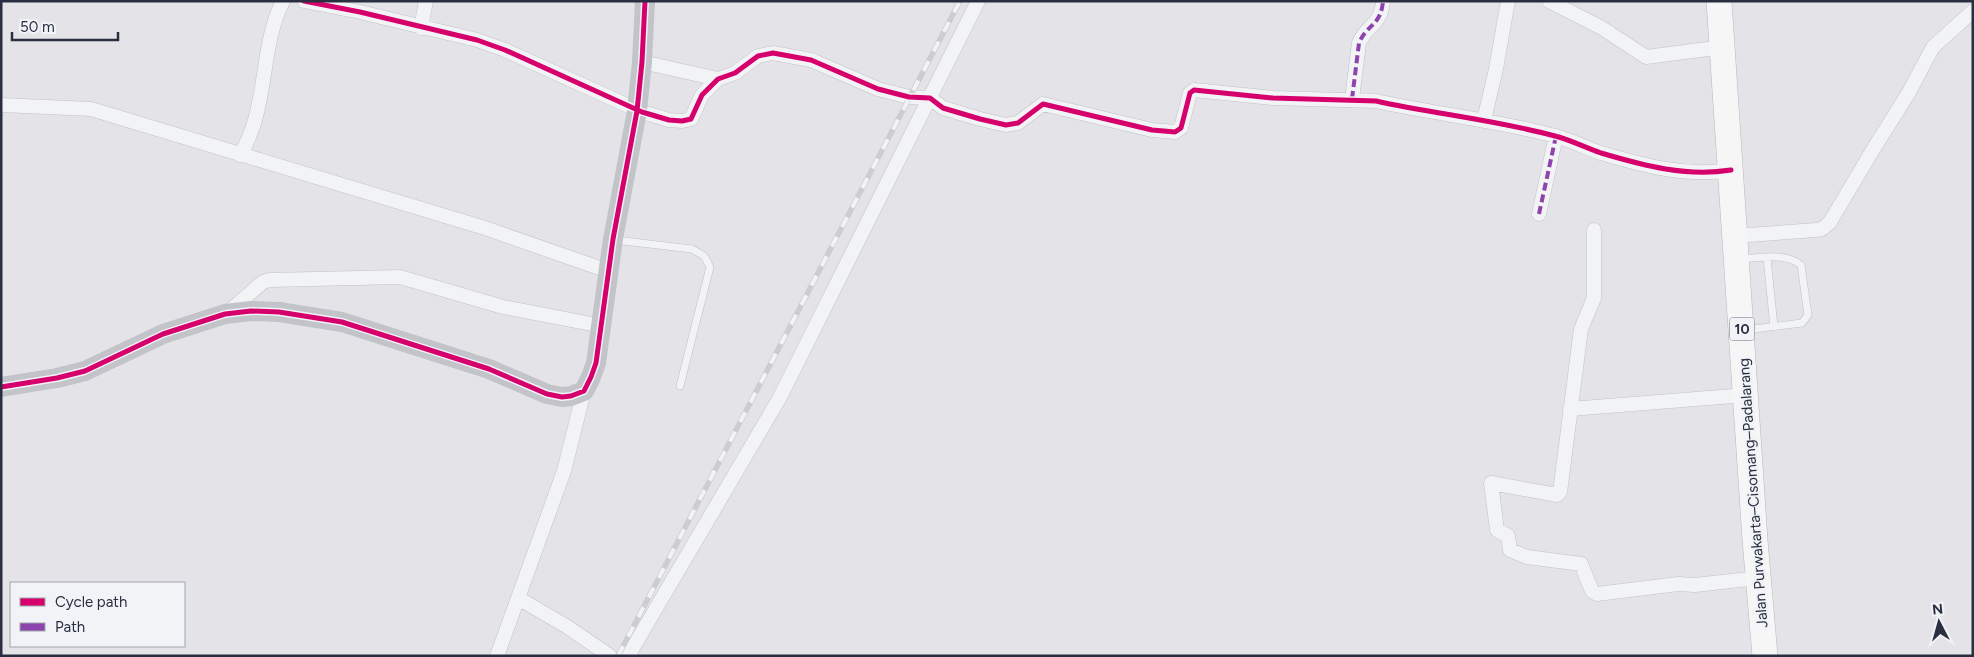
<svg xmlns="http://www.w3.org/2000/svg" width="1974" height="657" font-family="Figtree,sans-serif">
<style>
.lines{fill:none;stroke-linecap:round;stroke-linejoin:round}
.lane-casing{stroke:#c2c2c6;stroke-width:8}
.street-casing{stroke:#c2c2c6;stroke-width:15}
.highway-casing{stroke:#b6b7bd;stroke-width:26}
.lane{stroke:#f2f3f5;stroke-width:7}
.street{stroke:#f2f3f5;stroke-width:14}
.secondary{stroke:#c3c4ca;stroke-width:20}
.highway{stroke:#f6f6f7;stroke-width:25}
.rail-casing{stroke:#cccdd0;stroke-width:5.5}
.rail{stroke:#f1f3f7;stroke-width:4;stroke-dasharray:11;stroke-linecap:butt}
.quiet{stroke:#8e44ad;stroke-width:4;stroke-dasharray:8 4;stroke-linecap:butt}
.cycleway-casing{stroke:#f1f3f7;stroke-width:8}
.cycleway{stroke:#d6006c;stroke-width:5}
.labels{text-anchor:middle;stroke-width:5;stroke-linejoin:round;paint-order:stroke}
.shield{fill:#f1f3f7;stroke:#666978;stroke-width:1}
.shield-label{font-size:14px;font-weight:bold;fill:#2a2e41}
.street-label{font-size:15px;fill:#2a2e41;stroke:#f1f3f7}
</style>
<rect width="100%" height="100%" fill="#e4e4e8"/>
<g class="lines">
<defs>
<path id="lane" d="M615,240L692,249L704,256L710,267L680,386
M1767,258L1774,327
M1740,259C1760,258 1784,252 1801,265L1808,315L1802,323L1745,330"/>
<path id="street" d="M304,1L360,12L477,40L505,50L642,112L669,120L682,121L691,119L702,95L718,79L735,73L758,56L773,53L811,60L878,89L909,97L930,98L943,108L980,119L1006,125L1018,123L1043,104L1152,130L1175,132L1181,128L1190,93L1194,90L1273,98L1376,101C1435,114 1496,120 1555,136C1571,140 1586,148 1601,153C1645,166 1686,177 1731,170
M1549,1L1602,28L1646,57L1723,47
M421,28L426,1
M642,62L718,79
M1352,99L1359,43C1367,24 1381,26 1383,1
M1,105L91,109L485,228L608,271
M1484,120L1496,69L1508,1
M240,155C269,109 259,48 283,1
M1539,214L1556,136
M1594,230V298L1581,329L1560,492L1557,495L1491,483L1497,530L1508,536L1510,550L1527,557L1581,564L1592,591L1597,594L1678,584L1695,585L1758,578
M1735,236L1816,230L1822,229L1830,222L1874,148L1908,94L1933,47L1973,11
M226,314L263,282L270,280L400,277L503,307L602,326
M1570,409L1746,395
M518,598L566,626L610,656
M497,656L564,471L584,391
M628,656L779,399L978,1"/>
<path id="highway" d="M1719,1L1755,540L1765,656"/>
</defs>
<use href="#lane" class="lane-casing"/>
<use href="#street" class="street-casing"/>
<use href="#highway" class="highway-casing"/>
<use href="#lane" class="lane"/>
<use href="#street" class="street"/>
<path class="secondary" d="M1,387L57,378L85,371L163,334L225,314L251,311L279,312L342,322L489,369L547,394L562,397L571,396L584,391L591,377L596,363L613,239L637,111L642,62L645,1"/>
<use href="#highway" class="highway"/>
<defs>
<path id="rail" d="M618,656L960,1"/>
</defs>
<use href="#rail" class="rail-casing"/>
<use href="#rail" class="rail"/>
<path class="quiet" d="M1352,99L1359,43C1367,24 1381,26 1383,1
M1539,214L1556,136"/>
<defs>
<path id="cycleway" d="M304,1L360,12L477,40L505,50L642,112L669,120L682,121L691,119L702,95L718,79L735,73L758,56L773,53L811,60L878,89L909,97L930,98L943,108L980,119L1006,125L1018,123L1043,104L1152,130L1175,132L1181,128L1190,93L1194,90L1273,98L1376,101C1435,114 1496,120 1555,136C1571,140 1586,148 1601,153C1645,166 1686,177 1731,170
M1,387L57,378L85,371L163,334L225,314L251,311L279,312L342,322L489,369L547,394L562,397L571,396L584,391L591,377L596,363L613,239L637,111L642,62L645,1"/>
</defs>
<use href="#cycleway" class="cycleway-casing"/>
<use href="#cycleway" class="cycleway"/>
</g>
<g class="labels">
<rect class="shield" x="1729.5" y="317.5" width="25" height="23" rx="4"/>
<g class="shield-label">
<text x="1742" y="334">10</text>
</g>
<g class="street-label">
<text transform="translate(1753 493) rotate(-94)" y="5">Jalan Purwakarta–Cisomang–Padalarang</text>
</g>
</g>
<rect width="1974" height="657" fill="none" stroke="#2a2e41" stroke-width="5"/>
<rect x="10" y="582" width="175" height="65" fill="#f1f3f7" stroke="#a1a4ae"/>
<rect x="20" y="598" width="25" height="8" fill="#d6006c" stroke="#a1a4ae"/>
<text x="55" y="607" font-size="15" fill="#2a2e41">Cycle path</text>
<rect x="20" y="623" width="25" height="8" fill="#8e44ad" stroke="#a1a4ae"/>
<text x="55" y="632" font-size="15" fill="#2a2e41">Path</text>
<g transform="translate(1939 622) rotate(354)" stroke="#f1f3f7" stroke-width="4" paint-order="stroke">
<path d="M0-4L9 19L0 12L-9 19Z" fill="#2a2e41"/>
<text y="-8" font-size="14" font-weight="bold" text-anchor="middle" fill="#2a2e41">N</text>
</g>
<path d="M12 32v8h106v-8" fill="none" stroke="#2a2e41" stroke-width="2.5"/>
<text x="20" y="32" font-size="15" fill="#2a2e41" stroke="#f1f3f7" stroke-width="4" paint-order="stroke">50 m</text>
</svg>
